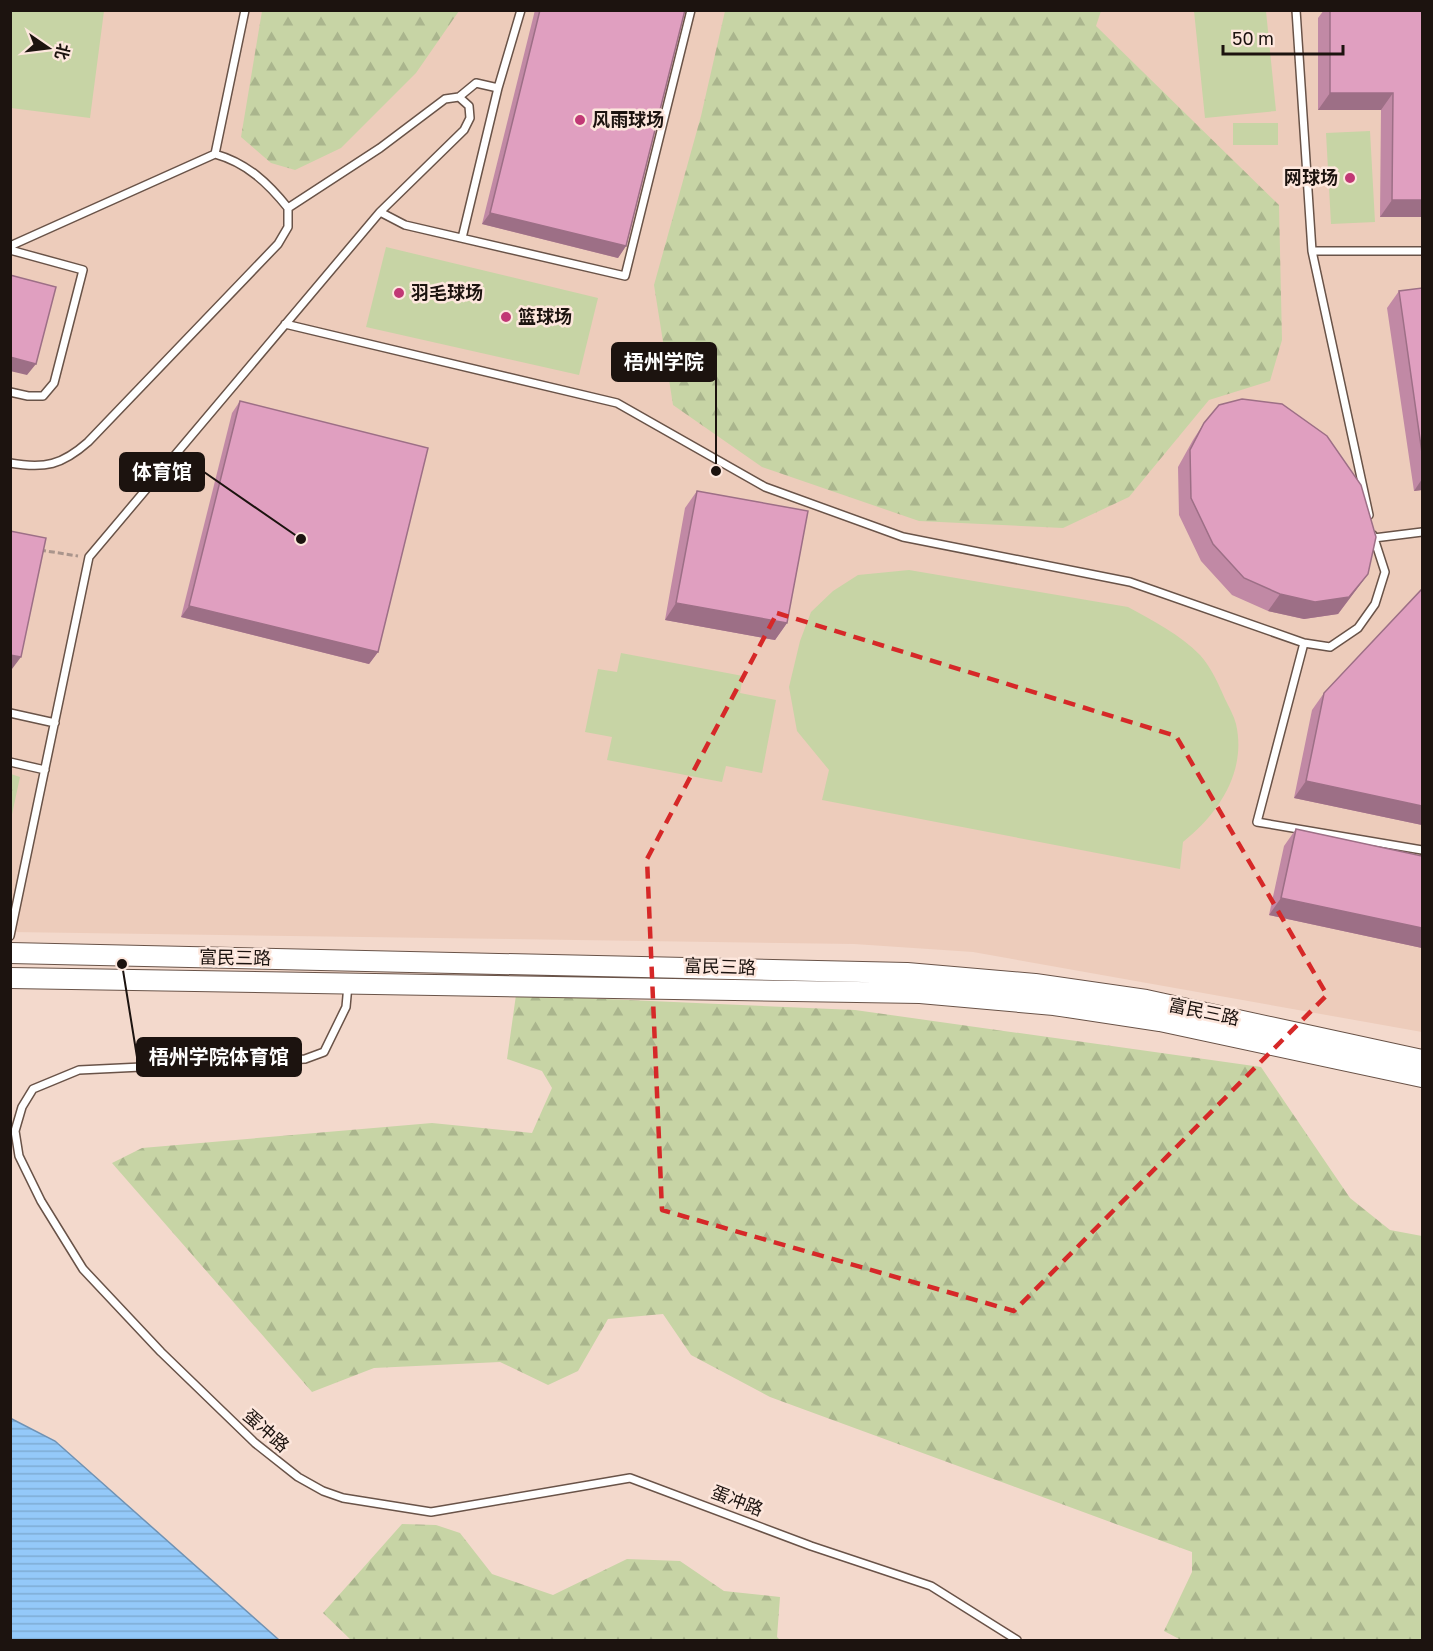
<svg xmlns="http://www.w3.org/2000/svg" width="1433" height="1651" font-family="'Golos Text','Noto Sans SC',sans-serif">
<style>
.built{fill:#edccbb}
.forest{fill:url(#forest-firs)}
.pitch{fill:#c7d4a5}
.water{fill:url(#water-rules);stroke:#7092b3;stroke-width:1.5}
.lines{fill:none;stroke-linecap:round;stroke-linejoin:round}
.service-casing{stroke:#695348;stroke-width:10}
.secondary-casing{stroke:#695348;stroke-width:22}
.path{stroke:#aa958c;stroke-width:3;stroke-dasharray:6 3;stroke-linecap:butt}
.service{stroke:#fff;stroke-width:7}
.secondary{stroke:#fff;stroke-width:20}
.wall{fill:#c189a5}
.shaded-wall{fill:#9d6f86}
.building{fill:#e09fc0;stroke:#9d6f86;stroke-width:1.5}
.marked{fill:none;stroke:#d62828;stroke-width:4.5;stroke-dasharray:12 8;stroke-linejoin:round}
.poi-dot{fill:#c13875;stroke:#fde7dd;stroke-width:2}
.labels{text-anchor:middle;stroke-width:5;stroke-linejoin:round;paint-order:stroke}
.poi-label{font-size:18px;font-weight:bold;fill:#1c130f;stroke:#fde7dd;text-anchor:start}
.street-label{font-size:18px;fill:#1c130f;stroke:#fde7dd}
.leader{fill:none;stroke:#1c130f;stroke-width:2}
.callout-dot{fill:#1c130f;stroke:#fde7dd;stroke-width:2}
.callout{fill:#1c130f;stroke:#1c130f;stroke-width:2}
.callout-label{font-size:20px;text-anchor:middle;font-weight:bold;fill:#fff}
</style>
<defs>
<pattern id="forest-firs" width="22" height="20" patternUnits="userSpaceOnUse" patternTransform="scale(1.5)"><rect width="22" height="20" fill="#c7d4a5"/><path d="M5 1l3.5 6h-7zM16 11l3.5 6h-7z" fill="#aab58d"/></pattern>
<pattern id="water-rules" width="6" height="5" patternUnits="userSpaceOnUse" patternTransform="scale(1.5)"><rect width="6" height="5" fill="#94c9f9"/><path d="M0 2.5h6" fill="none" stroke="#7facd4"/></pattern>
</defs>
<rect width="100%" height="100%" fill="#f3d9cc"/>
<path class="built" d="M11,11H1422V1032L973,952L854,944L11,932Z"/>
<path class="forest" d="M262,11V10L459,11L416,73L341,148L295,170L271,163L241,137Z
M725,11H1101L1096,26L1279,205L1282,340L1270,381L1209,400L1129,497L1063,528L919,521L762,467L673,405L654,285L701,116Z
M11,774L20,777L11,819L10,774Z
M516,995L855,1010L1261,1067L1350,1198L1390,1230L1422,1236V1640H1181L1164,1631L1192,1572V1552L770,1397L691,1355L663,1314L608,1319L578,1371L548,1385L500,1362L374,1368L312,1392L112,1163L142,1148L432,1123L532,1133L552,1088L542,1071L507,1059Z
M402,1524L436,1525L460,1533L492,1574L553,1595L627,1559L680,1561L724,1591L780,1597L777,1637L780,1640H351L323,1613Z"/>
<path class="pitch" d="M11,10L104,11L90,118L11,108Z
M1194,11H1266L1276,111L1205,118Z
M1233,123H1278V145H1233Z
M1370,131L1375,222L1331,224L1326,133Z
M386,247L598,298L579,375L366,327Z
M909,570L1128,607C1152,620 1181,635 1200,655C1211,667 1219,685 1225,699C1229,707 1234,716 1236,724C1247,772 1218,814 1183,842L1180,869L822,800L829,770L797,731L789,687L800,641L811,612L833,591L858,575Z
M621,653L743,676L740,693L776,700L762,773L726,766L722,782L607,760L612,737L585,732L598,669L617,672Z"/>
<path class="water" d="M10,1418L55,1441L279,1640H11Z"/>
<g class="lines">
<defs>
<path id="service" d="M1296,10L1312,251L1369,515
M459,97L476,83L498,88
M215,154L245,10
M380,212L405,225L625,276L691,10
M462,238L498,88L521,10
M10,246L215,154C247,163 268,183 288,208V227L278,244L88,442C62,465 45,469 10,463
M10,250L83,270L54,383L43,396H28L10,392
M1312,251H1422
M285,324L617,403L765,487L903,537L1130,582L1304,643L1330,647L1358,628L1375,604L1385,572L1373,535
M1374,538L1422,532
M1304,643L1257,822L1422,850
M10,713L55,723
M10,762L45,770
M10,936L89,557L380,212L464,130L470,118L469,106L459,97L445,99L380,148L288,208
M348,985L346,1007L324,1052L305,1059L79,1070L33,1089L22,1107L15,1131L19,1156L41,1201L83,1269L161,1352L255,1443L298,1477L323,1491L343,1498L431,1512L630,1478L811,1546L931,1586L1017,1640"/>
<path id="secondary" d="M10,953L907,973L1035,984L1146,1000L1422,1060
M10,978L920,993L1054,1005L1160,1021L1422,1077"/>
</defs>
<use href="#service" class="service-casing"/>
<use href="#secondary" class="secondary-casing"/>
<path class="path" d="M40,550L78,556"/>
<use href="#service" class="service"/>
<use href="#secondary" class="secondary"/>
</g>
<path class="wall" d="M535,10H685L626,246L618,258L482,224Z
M1324,10H1422V217H1380L1381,110H1318V18Z
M1422,288V490L1414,491L1387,308L1399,291Z
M240,401L378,652L369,664L181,617L232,413Z
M1204,423L1368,574L1338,614L1304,619L1268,611L1232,595L1201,561L1179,515L1178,467L1193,440Z
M697,491L787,623L775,640L665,620L685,508Z
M1324,693L1422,825L1294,798L1312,710Z
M1296,829L1422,856V948L1269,915L1284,846Z"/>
<path class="shaded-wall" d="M1330,93H1393L1381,110H1318Z
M1392,200H1422V217H1380Z
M490,213L626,246L618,258L482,224Z
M10,357L36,364L27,375L10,371Z
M1422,479V490L1414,491Z
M1368,574L1338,614L1304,619L1268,611L1280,594Z
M676,603L787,623L775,640L665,620Z
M189,606L378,652L369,664L181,617Z
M10,655L21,657L12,669L10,668Z
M1306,781L1422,806V825L1294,798Z
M1281,898L1422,928V948L1269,915Z"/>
<path class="building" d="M540,10H685L626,246L490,213Z
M1330,10H1422V200H1392L1393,93H1330Z
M10,275L56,287L36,364L10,357Z
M1422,288V453L1399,291Z
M1242,399L1282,404L1327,436L1361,485L1376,537L1368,574L1349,597L1315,602L1280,594L1244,578L1213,544L1191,498L1190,450L1204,423L1219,405Z
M240,401L428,448L378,652L189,606Z
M697,491L808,511L787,623L676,603Z
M10,531L46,538L21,657L10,655Z
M1422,589V806L1306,781L1324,693Z
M1296,829L1422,856V928L1281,898Z"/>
<path class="marked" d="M777,613L1176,736L1327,995L1014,1311L662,1210L647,859Z"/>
<g class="poi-dot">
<circle cx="580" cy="120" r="6"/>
<circle cx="1350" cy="178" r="6"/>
<circle cx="399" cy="293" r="6"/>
<circle cx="506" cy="317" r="6"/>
</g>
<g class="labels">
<g class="poi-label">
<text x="592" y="126">风雨球场</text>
<text x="1338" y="184" text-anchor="end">网球场</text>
<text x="411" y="299">羽毛球场</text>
<text x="518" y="323">篮球场</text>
</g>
<g class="street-label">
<text transform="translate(235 958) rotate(1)" y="6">富民三路</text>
<text transform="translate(720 967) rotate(2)" y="6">富民三路</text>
<text transform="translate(1204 1012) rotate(12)" y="6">富民三路</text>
<text transform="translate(266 1431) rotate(41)" y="6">蛋冲路</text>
<text transform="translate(737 1501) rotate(21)" y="6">蛋冲路</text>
</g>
</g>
<path class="leader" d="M716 471L716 362M301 539L204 472M122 964L137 1057"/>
<g class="callout-dot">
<circle cx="716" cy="471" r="6"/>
<circle cx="301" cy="539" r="6"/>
<circle cx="122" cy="964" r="6"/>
</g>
<g class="callout">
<rect x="612" y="343" width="104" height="38" rx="6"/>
<rect x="120" y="453" width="84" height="38" rx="6"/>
<rect x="137" y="1038" width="164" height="38" rx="6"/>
</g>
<g class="callout-label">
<text x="664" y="369">梧州学院</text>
<text x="162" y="479">体育馆</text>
<text x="219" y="1064">梧州学院体育馆</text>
</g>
<rect width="1433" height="1651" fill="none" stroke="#1c130f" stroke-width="24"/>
<g transform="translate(48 48) rotate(104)" stroke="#fde7dd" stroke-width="4.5" paint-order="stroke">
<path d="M0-4.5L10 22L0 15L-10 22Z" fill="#1c130f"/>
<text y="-9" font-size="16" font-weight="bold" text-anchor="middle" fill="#1c130f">北</text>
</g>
<path d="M1223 45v9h120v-9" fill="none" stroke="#1c130f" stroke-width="3"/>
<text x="1232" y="45" font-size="18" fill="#1c130f" stroke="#fde7dd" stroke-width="4.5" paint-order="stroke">50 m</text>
</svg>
